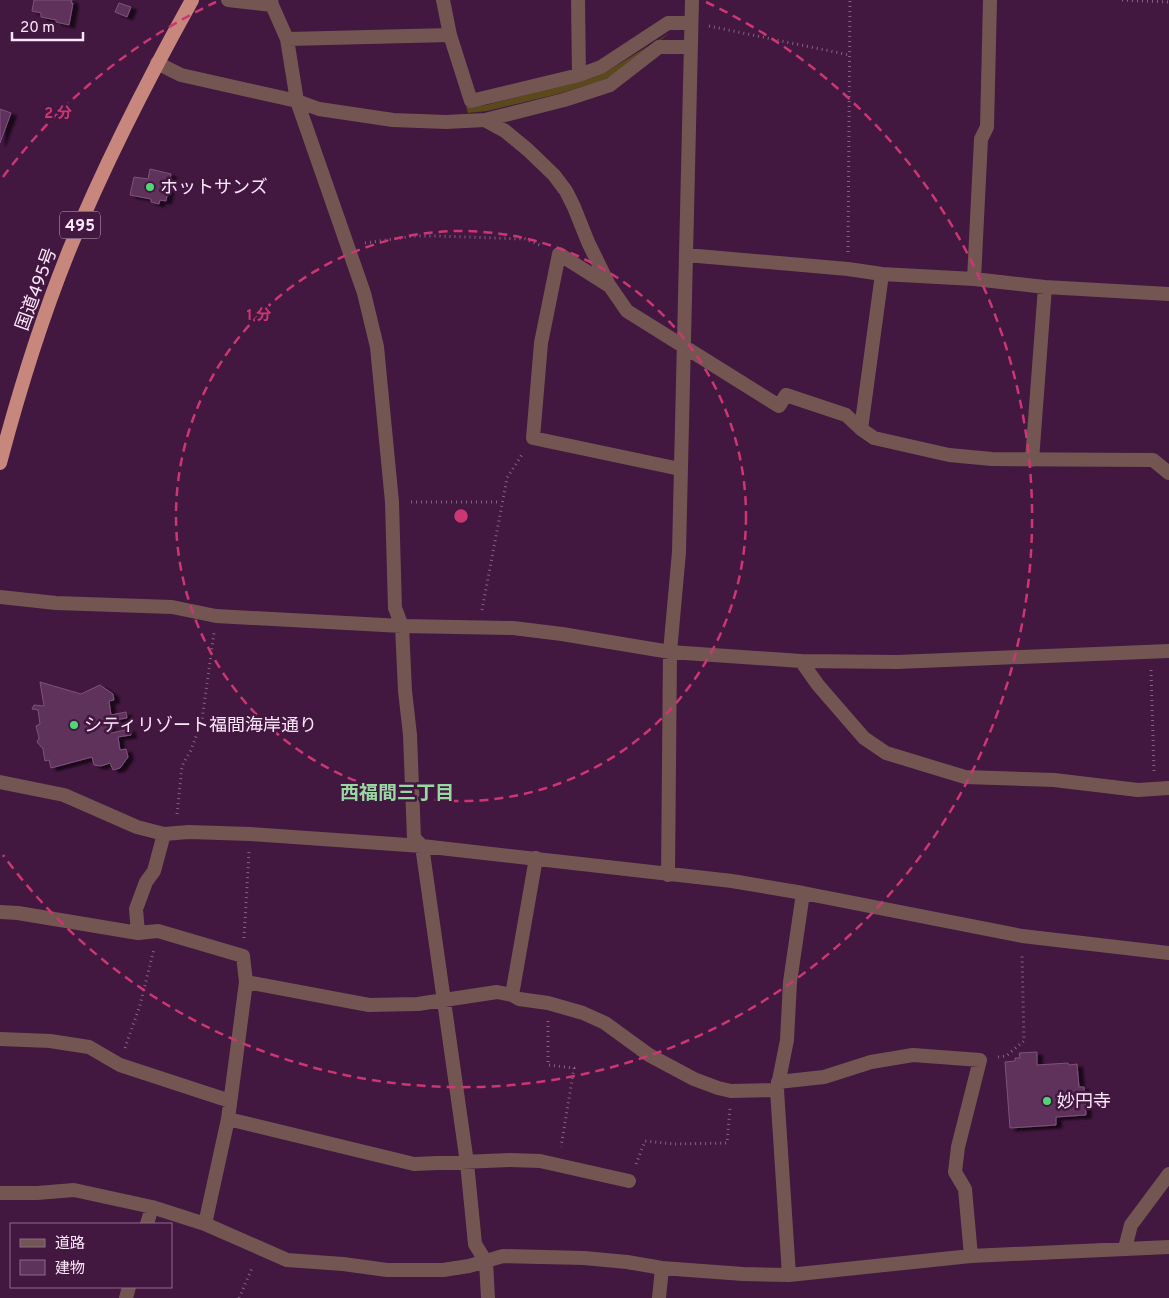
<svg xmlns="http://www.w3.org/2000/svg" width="1169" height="1298" font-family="Overpass,'Noto Sans JP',sans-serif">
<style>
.green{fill:#59491c}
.building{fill:#5f325c;stroke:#80517d;filter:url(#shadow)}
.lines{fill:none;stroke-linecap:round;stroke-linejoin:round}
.path{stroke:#856283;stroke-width:3;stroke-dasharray:1 4;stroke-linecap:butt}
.minor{stroke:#735651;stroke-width:14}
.trunk{stroke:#c8877d;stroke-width:14}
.ring{fill:none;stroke:#cb3773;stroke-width:2.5;stroke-dasharray:9 6}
.poi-dot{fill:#4fd675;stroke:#421740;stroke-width:2}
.labels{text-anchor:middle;stroke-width:5;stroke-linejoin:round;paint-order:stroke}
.shield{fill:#421740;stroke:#c5a9c2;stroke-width:1}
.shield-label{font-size:16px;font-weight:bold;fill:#fde7fa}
.poi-label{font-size:18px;fill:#fde7fa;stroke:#421740;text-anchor:start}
.street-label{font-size:18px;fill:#fde7fa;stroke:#421740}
.neighbourhood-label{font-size:19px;font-weight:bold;fill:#98d9a3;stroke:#421740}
.centre{fill:#cb3773;stroke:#421740;stroke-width:2.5}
.ring-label{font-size:15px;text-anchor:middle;font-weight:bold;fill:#cb3773;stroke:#421740;stroke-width:5;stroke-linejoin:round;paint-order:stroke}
</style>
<defs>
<filter id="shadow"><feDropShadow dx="5.5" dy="3" stdDeviation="1" flood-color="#0009"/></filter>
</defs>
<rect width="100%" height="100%" fill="#421740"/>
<path class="green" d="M670,33L611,77L597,82L558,94L487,111L468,113L466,107L486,105L591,78L604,73Z"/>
<path class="building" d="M34,0H72L71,3H73L69,25L56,22V20L41,17V13L32,11Z
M119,3L131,7L127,17L115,12Z
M0,109L11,113L0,143Z
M150,169L171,174L166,201L160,200L159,204L151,202V199L130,195L134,177L148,179Z
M40,682L81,694L100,685L113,694L114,700L109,701L111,715L126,712L127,718L108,721L111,733L130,729L131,735L118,737L120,750L126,749L128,757L120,768L113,770L110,763L101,766L94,765L92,757L51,768L49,760L45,761L43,749L37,742L39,738L36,726L40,724L38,710L32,709L34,705L44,706Z
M1037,1052V1065L1068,1063L1069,1065L1077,1064L1079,1087H1084L1086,1115L1056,1117V1125L1010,1128L1005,1062L1015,1061V1058H1020L1019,1053Z"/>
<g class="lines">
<path class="path" d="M1122,0L1169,2
M709,26L849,55
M365,243L414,236H438L525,239L542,246
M848,252L850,0
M411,502H501
M482,610L507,478L523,453
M1151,670L1154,772
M177,814L182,766L191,750L202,720L214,633
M244,938L249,852
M548,1021V1065L574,1068L561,1147
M125,1048L140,1005L154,949
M998,1057L1006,1056L1024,1041L1022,954
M636,1164L645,1141L674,1144L727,1143L730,1108
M239,1298L253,1266"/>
<path class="minor" d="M228,0L272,5
M271,0L272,5L287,39L297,101L364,293L377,347L392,502L395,608L402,626L405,691L410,735L414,838L422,846L467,1163L475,1244L486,1262L488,1298
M443,0L450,35L471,101L579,75L601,67L668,23H691
M578,0L579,75
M287,39L450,35
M157,63L181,75L297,101L319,109L393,120L446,122L485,120L564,100L610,85L659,47H691
M485,120L505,131L528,150L554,175L566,191L574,207L588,242L609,285L627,311L779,406L786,395L846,415L861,429
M686,255L848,269L882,274L974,279L1045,287L1169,294
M882,274L861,429L874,438L949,455L992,459L1153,460L1169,473
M974,279L981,139L987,127L990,0
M608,285L559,254L541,343L533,438L680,469
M1032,460L1045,287
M0,597L56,603L172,607L216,616L402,626L513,628L562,634L670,652L801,661L897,662L1169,651
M801,661L818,685L864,738L886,753L965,777L1054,780L1138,790L1169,788
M0,782L64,795L137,827L164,834L189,832L250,834L422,846L732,881L803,893L1022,936L1169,953
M668,875L670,652L679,552L692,0
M0,912L18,913L138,933L158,931L243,956L246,982L228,1119L205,1224
M138,933L136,909L146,882L154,871L164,834
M246,982L369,1005L418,1004L497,992L512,995L536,858
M512,995L519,999L548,1003L583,1013L605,1023L649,1055L694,1079L718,1088L731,1091L777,1090
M0,1039L50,1041L89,1047L120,1065L230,1101
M778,1082L824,1077L871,1062L913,1055L980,1060L958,1147L955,1172L965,1189L971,1256
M228,1119L414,1164L510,1160L540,1161L629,1181
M0,1193H37L74,1190L152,1207L205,1224L287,1260L343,1264L387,1270H443L469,1266L503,1256L584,1258L627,1262L662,1268L743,1274L789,1275L971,1256L1169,1247
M147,1224L152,1207
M1125,1248L1131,1225L1169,1174
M789,1275L777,1090L787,1040L790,982L803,893
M126,1298L129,1287
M659,1298L662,1268"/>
<path class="trunk" d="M0,463C19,391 42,317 70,248C105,163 147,81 192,0"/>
</g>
<g class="ring">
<circle cx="461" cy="516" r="285"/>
<path d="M3 177A570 570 0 0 1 216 2M706 2A570 570 0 1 1 3 855"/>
</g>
<g class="poi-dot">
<circle cx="150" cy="187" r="5"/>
<circle cx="74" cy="725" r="5"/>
<circle cx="1047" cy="1101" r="5"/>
</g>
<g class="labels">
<rect class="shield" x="60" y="211.5" width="40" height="27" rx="4"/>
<g class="shield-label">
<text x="80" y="231">495</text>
</g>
<g class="poi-label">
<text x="160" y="193">ホットサンズ</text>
<text x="84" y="731">シティリゾート福間海岸通り</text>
<text x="1057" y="1107">妙円寺</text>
</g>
<g class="street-label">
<text transform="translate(36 289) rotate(-70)" y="6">国道495号</text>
</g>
<g class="neighbourhood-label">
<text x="397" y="799">西福間三丁目</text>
</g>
</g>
<circle cx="461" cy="516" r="8" class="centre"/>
<g class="ring-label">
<text x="58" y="118">2 分</text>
<text x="259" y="320">1 分</text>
</g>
<rect x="10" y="1223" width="162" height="65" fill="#421740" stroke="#8d6a8a"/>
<rect x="20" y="1239" width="25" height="8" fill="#735651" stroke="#8d6a8a"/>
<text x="55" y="1248" font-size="15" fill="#fde7fa">道路</text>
<rect x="20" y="1260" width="25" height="15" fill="#5f325c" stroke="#8d6a8a"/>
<text x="55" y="1273" font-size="15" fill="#fde7fa">建物</text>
<path d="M12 32v8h71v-8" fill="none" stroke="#fde7fa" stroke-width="2.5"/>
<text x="20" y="32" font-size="15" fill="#fde7fa" stroke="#421740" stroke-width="4" paint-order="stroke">20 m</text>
</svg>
